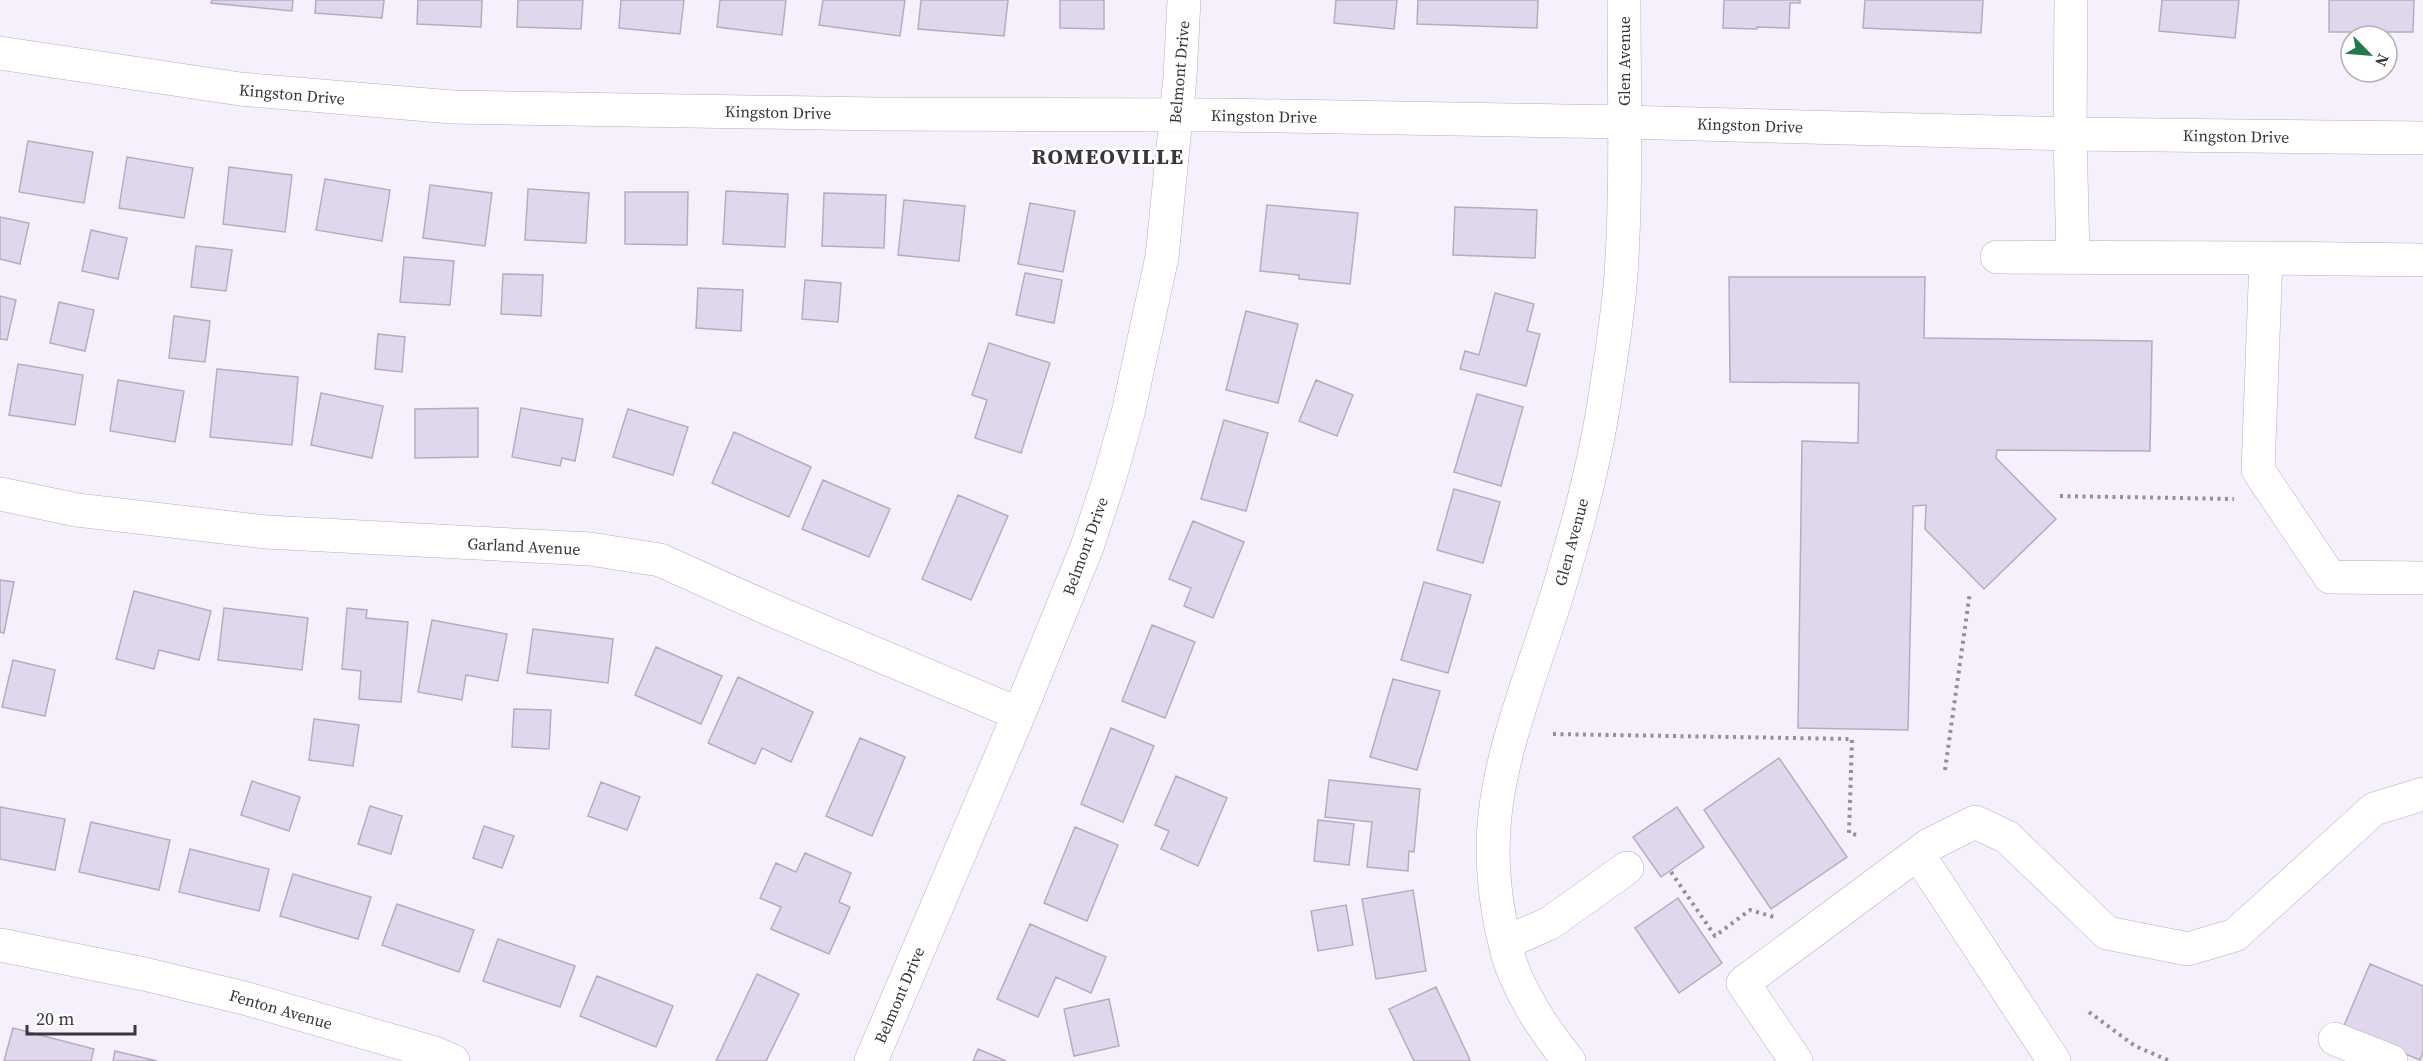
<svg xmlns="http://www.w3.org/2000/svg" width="2423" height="1061" font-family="'Source Serif 4',serif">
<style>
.building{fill:#e1d7ed;stroke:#b6acc1;stroke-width:1.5}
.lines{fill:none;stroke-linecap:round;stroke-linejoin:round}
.minor-casing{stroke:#b6adc1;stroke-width:34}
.path{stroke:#948f9a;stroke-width:4;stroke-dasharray:3 4.5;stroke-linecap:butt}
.minor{stroke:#fff;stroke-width:33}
.labels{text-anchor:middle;stroke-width:5;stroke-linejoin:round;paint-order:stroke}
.street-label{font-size:16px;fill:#39363e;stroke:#fff}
.district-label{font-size:22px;font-weight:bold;letter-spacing:1.5px;fill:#39363e;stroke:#fff}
</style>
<rect width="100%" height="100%" fill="#f6f0fd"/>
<path class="building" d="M212,0H293L292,11L211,3Z
M316,0H384L382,18L315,13Z
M418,0H482L481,27L417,24Z
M518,0H583L581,29L517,27Z
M621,0H684L680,34L619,28Z
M720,0H786L782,35L717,27Z
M823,0H905L900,36L819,25Z
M921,0H1008L1004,36L918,29Z
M1060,0H1104V29L1060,28Z
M1336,0H1397L1394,29L1334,23Z
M1418,0H1538L1537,28L1417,24Z
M1724,0H1800V3H1790L1789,28L1757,27V29L1723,28Z
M1865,0H1983L1981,33L1863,28Z
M2162,0H2239L2235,38L2159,31Z
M2329,0H2414L2413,32H2329Z
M28,141L93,152L84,203L19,192Z
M127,157L193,168L184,218L119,208Z
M229,167L292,175L285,232L223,224Z
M325,179L390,190L382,241L316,230Z
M430,185L492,193L485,246L423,238Z
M528,189L589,193L586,243L525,240Z
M726,191L788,194L785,247L723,244Z
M625,192H688L687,245L625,244Z
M824,193L886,195L884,248L822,246Z
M904,200L965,206L959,261L898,255Z
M1030,203L1075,211L1063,272L1018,264Z
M1267,205L1358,213L1350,284L1299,279V275L1260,271Z
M1455,207L1537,210L1535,258L1453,255Z
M0,217L29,223L20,264L0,259Z
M91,230L127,238L118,279L82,271Z
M196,246L232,250L226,291L191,287Z
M404,257L454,261L450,305L400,302Z
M1025,273L1062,280L1054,323L1016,315Z
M503,274L543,275L541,316L501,314Z
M1729,277H1925L1924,338L2152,341L2150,451L1997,450L1996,458L2056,519L1984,589L1925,529L1926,505L1913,506L1908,730L1798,728L1802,441L1858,443L1859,383L1730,382Z
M805,280L841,283L838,322L802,319Z
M698,288L743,290L741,331L696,328Z
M1495,293L1534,304L1527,331L1540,334L1526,386L1460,369L1465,351L1479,355Z
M0,296L16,300L7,340L0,339Z
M59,302L94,310L85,351L50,343Z
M1246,311L1298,324L1278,403L1226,390Z
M174,316L210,321L205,362L169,358Z
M378,334L405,337L402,372L375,369Z
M989,343L1050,363L1021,453L975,438L987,400L972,395Z
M18,364L83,375L75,425L9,415Z
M217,369L298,377L292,445L210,437Z
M118,380L184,391L175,442L110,431Z
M1316,380L1353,395L1337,436L1299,421Z
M321,393L383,406L372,458L311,445Z
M1477,394L1523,407L1501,486L1454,472Z
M478,408V457L415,458V409Z
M521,408L583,419L575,461L562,458L560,466L512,457Z
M628,409L688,427L673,475L613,457Z
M1224,420L1268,433L1246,511L1201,499Z
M734,432L811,467L789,517L712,483Z
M823,480L890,509L869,557L802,529Z
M1454,489L1500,502L1483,563L1437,550Z
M958,495L1008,516L971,600L922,579Z
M1193,521L1244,542L1213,618L1184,606L1191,588L1169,579Z
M0,580L14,582L4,633L0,632Z
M1424,582L1471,595L1448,673L1401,660Z
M134,591L211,611L199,660L159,650L154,669L116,659Z
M224,608L308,618L302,670L218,660Z
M347,608L367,610L366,618L408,622L401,702L359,699L361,671L342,669Z
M432,620L507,634L498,681L466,675L462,700L418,692Z
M1152,625L1195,642L1165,718L1122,701Z
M533,629L613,639L608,683L527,673Z
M656,647L722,676L701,724L635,695Z
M13,660L55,670L45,716L2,707Z
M738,677L813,712L791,762L762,748L755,764L708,743Z
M1393,679L1440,691L1417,770L1370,757Z
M514,709L551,710L549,749L512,747Z
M314,719L359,725L353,766L309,760Z
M1111,728L1154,746L1123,822L1081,804Z
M860,738L905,757L872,836L826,816Z
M1779,758L1847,857L1771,909L1704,810Z
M1176,776L1227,798L1198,866L1161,849L1169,831L1155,825Z
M1329,780L1420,789L1414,852L1409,851L1408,871L1367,867L1372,822L1325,817Z
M252,781L300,797L289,831L241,815Z
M601,782L640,797L627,830L588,816Z
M370,806L402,816L391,854L358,844Z
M0,807L65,819L55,870L0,859Z
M1677,807L1704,847L1661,877L1633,837Z
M1318,820L1354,824L1349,865L1314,861Z
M91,822L170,840L159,890L79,872Z
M484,826L514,836L502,868L473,858Z
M1075,827L1118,845L1087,921L1044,903Z
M190,849L269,869L259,911L179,892Z
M805,853L851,873L839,902L850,907L829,954L771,929L781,907L760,898L776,863L796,872Z
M293,874L371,897L358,939L280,916Z
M1413,890L1426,971L1376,979L1362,899Z
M1678,898L1722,963L1679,993L1635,928Z
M397,904L474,930L459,972L382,945Z
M1346,905L1353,945L1318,951L1311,911Z
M1030,924L1106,957L1091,993L1056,977L1038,1017L997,999Z
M498,939L575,966L560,1007L483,981Z
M2370,964L2423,986V1053L2420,1060L2343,1028Z
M757,974L799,994L766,1061H716Z
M597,976L673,1006L656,1047L580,1016Z
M1436,987L1470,1060L1467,1061H1414L1389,1009Z
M1109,999L1119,1046L1074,1056L1064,1009Z
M13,1028L94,1049L91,1061H4Z
M978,1049L1006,1061H973Z
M115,1051L157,1061H113Z"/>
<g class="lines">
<defs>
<path id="minor" d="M2071,0L2070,134L2073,257
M0,53L240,89L452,107L877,114L1221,115L1624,122L2070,134L2423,138
M1997,257L2266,258L2258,470L2330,577L2423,578
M2266,258L2423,260
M0,494L77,510L266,532L590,549L660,560L769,609L1019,714
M1918,854L2054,1061
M1505,943L1550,923L1627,868
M0,945L144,974L244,998L435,1053L453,1061
M2335,1039L2391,1061
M871,1061L1019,714L1087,547L1110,477L1128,413L1162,257L1180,77L1184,0
M1569,1061C1545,1032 1517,989 1507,952C1496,909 1490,859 1495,815C1502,746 1535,665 1556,598C1577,530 1596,460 1606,390C1612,352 1618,313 1621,275C1627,184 1624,91 1624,0
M1796,1061L1743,983L1929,845L1975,822L2007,837L2107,933L2188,949L2235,935L2374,809L2423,794"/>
</defs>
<use href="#minor" class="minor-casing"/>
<path class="path" d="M2060,496L2234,499
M1553,734L1852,739L1849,833L1857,835
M1945,770L1970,592
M1671,872L1715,936L1750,910L1774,917
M2089,1012L2135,1046L2170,1061"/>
<use href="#minor" class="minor"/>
</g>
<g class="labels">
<g class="street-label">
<text transform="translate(1624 61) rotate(-90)" y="6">Glen Avenue</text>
<text transform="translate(1179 72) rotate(-85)" y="6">Belmont Drive</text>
<text transform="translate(292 94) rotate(5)" y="6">Kingston Drive</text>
<text transform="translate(778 112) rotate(1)" y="6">Kingston Drive</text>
<text transform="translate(1264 116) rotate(1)" y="6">Kingston Drive</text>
<text transform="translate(1750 125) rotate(2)" y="6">Kingston Drive</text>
<text transform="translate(2236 136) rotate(1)" y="6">Kingston Drive</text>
<text transform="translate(1571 542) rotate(-75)" y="6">Glen Avenue</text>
<text transform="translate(524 546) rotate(3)" y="6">Garland Avenue</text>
<text transform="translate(1085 546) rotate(-70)" y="6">Belmont Drive</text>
<text transform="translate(899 995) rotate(-67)" y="6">Belmont Drive</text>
<text transform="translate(281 1009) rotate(16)" y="6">Fenton Avenue</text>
</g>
<g class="district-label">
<text x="1108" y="164">ROMEOVILLE</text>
</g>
</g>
<g transform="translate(2369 54) rotate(115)"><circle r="28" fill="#ffffff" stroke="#b0afb2" stroke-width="1.5"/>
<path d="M0-4.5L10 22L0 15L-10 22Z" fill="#21784b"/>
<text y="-9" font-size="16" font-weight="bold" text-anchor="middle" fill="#39363e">N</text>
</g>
<path d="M27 1025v9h108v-9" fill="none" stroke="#39363e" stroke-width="3"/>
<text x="36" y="1025" font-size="18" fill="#39363e" stroke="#ffffff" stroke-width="4.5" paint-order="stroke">20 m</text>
</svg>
